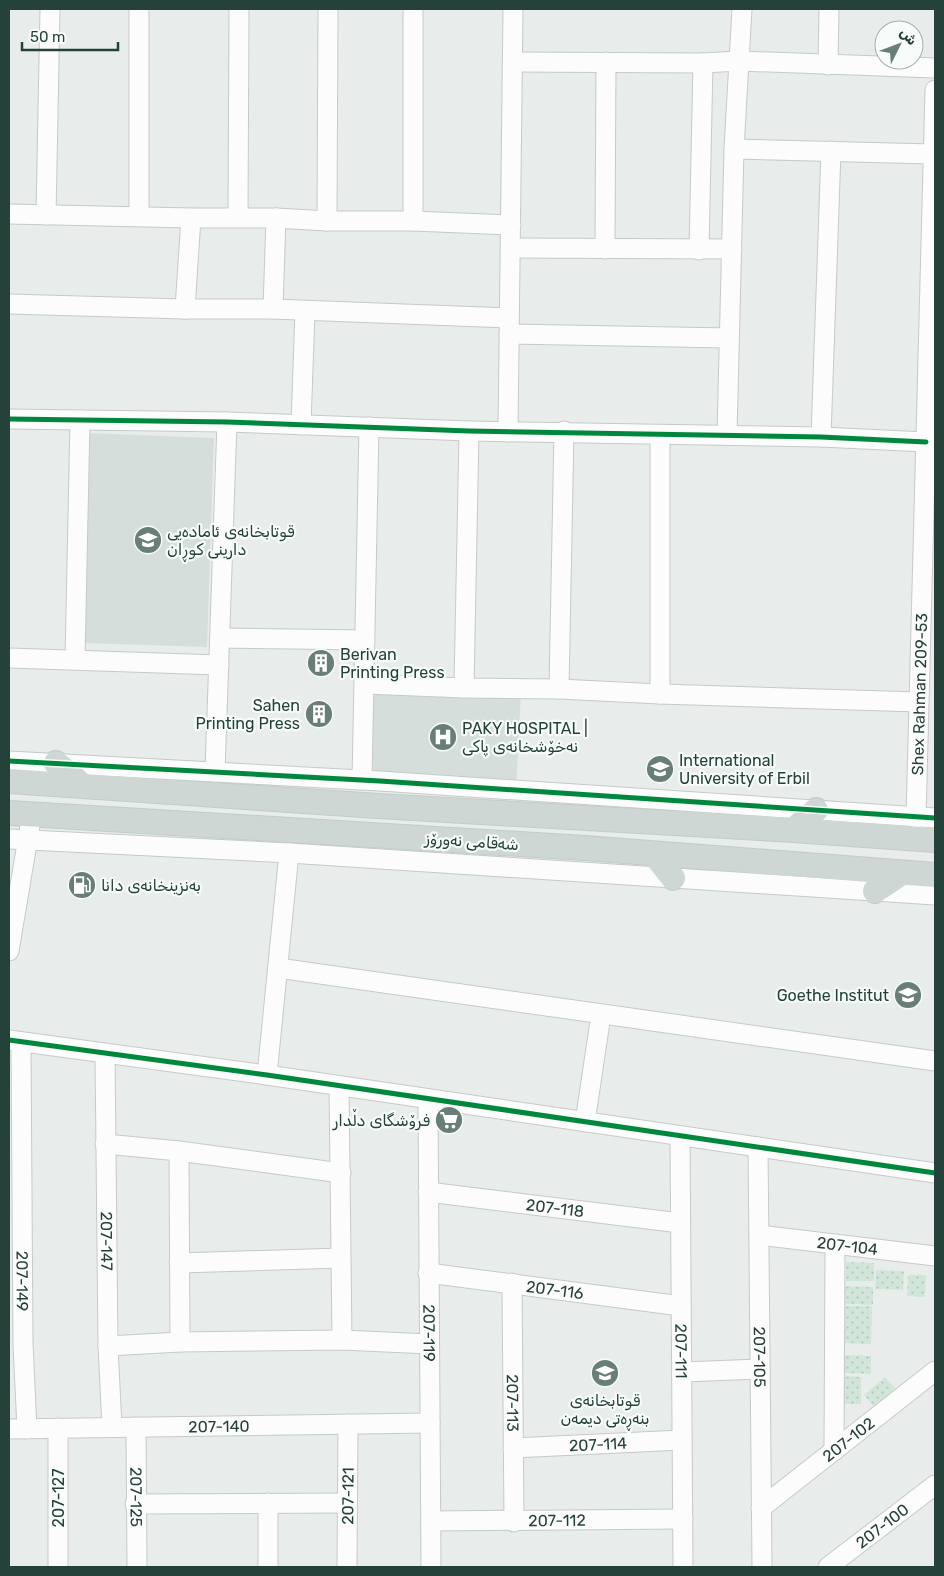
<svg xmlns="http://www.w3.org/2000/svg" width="944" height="1576" font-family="Rubik,'Noto Sans Arabic',sans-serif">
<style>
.built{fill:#d6dedb}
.garden{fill:url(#garden-dots)}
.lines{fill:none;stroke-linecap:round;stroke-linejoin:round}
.minor-casing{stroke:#c5cac8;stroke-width:21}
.major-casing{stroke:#c3ccc9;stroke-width:26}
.minor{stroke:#fcfcfc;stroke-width:19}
.major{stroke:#cfd7d5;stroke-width:24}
.cycleway-casing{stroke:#f7fbf9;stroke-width:8}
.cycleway{stroke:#00873e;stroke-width:5}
.labels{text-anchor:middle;stroke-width:4.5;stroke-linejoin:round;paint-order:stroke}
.poi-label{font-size:16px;fill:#24423a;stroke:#f7fbf9;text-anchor:start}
.street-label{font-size:16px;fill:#24423a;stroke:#f7fbf9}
</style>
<defs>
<pattern id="garden-dots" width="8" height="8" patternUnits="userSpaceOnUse" patternTransform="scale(1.25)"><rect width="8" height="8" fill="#d1e6d8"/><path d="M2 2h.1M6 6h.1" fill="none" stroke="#b3c6ba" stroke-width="1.8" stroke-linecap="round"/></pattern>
</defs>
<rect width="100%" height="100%" fill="#e8edeb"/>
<path class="built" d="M87,433L214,438L207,647L83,643Z
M370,688L521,692L516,791L367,781Z"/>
<path class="garden" d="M846,1262L874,1263V1281H846Z
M876,1270L904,1271L903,1290L875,1289Z
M908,1275H926L925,1297L907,1296Z
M845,1286L873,1287V1305L845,1304Z
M844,1306H872L871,1344L843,1343Z
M843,1355L871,1356V1374L843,1373Z
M843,1376L861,1377V1404H842Z
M885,1377L898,1391L876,1409L864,1395Z"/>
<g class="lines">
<defs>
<g id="minor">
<path d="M413,9V221"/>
<path d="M513,62L703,63L739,61L935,68"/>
<path d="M828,65L829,9"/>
<path d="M734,149L933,154"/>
<path d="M9,214L191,218H276L327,221H413L511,225"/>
<path d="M46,215L50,9"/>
<path d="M139,216V9"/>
<path d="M238,217L239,9"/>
<path d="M327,221L328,9"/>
<path d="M511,248L732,249"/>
<path d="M605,249L606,62"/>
<path d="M699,250L703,63"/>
<path d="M9,304L185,309H273L509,318"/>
<path d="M185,309L191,218"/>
<path d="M273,309L276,218"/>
<path d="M509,334L729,338"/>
<path d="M9,419L227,422L469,431L821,437L926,442"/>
<path d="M301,425L305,311"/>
<path d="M508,432L513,9"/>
<path d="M660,435V694"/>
<path d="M727,435L734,149L742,9"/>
<path d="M821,437L831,151"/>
<path d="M220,638L365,640"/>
<path d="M9,658L219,665"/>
<path d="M75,660L80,420"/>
<path d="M365,684L464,688L559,689L660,694L919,702"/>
<path d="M464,688L469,431"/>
<path d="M559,689L564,431"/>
<path d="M9,761L380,781L935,818"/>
<path d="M215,772L227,422"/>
<path d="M362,780L369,427"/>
<path id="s1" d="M916,818L935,90"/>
<path d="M9,839L289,853L935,895"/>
<path d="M9,951L32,814"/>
<path d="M278,968L935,1061"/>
<path d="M9,1040L267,1075L935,1173"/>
<path id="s2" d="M21,1042L23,1344L27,1429"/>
<path id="s3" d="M105,1053L108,1346L112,1427"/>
<path d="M267,1075L289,853"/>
<path d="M339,1086L342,1340"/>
<path id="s4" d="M428,1099L431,1567"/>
<path d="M585,1122L601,1015"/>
<path id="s5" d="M680,1136L683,1567"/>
<path d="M105,1144L179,1151L341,1173"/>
<path id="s6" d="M758,1147L762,1567"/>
<path d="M179,1151L180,1342"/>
<path id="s7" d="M428,1192L680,1223"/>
<path id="s8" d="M759,1235L935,1256"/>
<path d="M179,1263L341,1258"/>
<path id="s9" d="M428,1273L681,1306"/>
<path id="s10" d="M512,1283L514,1522"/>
<path d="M108,1346L180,1342L342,1340L429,1344"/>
<path d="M682,1372L760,1369"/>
<path id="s11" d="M136,1427L137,1567"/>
<path id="s12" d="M9,1429L430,1423"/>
<path id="s13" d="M513,1448L682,1440"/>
<path d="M834,1451L835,1245"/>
<path d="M268,1503V1567"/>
<path d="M135,1504L346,1503"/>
<path id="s14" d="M761,1508L935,1371"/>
<path id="s15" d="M431,1521L683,1519"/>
<path d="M58,1567V1428"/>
<path id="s16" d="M347,1567L348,1424"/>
<path id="s17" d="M828,1567L935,1485"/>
</g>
<path id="major" d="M56,763L82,785
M9,781L378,806L793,830L935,840
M9,813L585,848L935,875
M793,830L816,810
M654,854L673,878
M875,891L902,873"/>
</defs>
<use href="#minor" class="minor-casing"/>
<use href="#major" class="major-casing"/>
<use href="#minor" class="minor"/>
<use href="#major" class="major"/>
<defs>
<path id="cycleway" d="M9,419L227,422L469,431L821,437L926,442
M9,761L380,781L935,818
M9,1040L267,1075L935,1173"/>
</defs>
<use href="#cycleway" class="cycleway-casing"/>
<use href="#cycleway" class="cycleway"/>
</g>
<defs>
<symbol id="school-disc" viewBox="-11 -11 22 22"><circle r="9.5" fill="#697e78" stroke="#f7fbf9"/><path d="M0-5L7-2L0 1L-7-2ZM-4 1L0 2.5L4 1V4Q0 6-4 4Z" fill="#fff"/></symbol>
<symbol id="building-disc" viewBox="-11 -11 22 22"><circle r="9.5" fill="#697e78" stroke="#f7fbf9"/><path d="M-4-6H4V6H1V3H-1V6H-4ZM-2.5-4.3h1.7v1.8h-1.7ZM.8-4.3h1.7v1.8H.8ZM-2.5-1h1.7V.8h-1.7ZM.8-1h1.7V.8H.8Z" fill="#fff"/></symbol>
<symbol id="hospital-disc" viewBox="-11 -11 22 22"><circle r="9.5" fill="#697e78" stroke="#f7fbf9"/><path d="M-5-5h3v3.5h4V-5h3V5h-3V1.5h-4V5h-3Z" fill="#fff"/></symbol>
<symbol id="university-disc" viewBox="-11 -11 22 22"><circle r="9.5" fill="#697e78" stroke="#f7fbf9"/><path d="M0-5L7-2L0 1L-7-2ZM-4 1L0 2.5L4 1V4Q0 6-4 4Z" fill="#fff"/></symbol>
<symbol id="fuel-disc" viewBox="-11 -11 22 22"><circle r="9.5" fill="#697e78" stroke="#f7fbf9"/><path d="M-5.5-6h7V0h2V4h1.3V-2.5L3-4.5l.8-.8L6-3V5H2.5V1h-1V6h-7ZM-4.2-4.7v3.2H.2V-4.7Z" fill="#fff"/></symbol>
<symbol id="supermarket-disc" viewBox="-11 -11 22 22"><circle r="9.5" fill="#697e78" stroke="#f7fbf9"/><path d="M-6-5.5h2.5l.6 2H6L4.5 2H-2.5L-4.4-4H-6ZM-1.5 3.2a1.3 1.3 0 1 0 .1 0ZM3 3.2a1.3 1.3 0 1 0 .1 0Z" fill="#fff"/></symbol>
</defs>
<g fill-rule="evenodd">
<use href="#school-disc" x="132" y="524" width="32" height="32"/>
<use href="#building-disc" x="305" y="647" width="32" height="32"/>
<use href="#building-disc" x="303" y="698" width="32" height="32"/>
<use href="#hospital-disc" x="427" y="721" width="32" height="32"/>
<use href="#university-disc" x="644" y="753" width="32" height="32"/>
<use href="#fuel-disc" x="66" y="869" width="32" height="32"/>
<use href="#university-disc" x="892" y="979" width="32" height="32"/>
<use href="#supermarket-disc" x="433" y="1104" width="32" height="32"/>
<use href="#school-disc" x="589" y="1357" width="32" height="32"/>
</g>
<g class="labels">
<g class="poi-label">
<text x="167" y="537">قوتابخانەی ئامادەیی<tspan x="167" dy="18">دارینی کوڕان</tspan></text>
<text x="340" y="660">Berivan<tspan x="340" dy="18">Printing Press</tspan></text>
<text x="300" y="711" text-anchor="end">Sahen<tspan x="300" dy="18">Printing Press</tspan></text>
<text x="462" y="734">PAKY HOSPITAL |<tspan x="462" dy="18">نەخۆشخانەی پاکی</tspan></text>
<text x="679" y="766">International<tspan x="679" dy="18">University of Erbil</tspan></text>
<text x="101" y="891">بەنزینخانەی دانا</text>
<text x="889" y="1001" text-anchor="end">Goethe Institut</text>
<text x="430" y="1126" text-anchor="end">فرۆشگای دڵدار</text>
<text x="605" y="1406" text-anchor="middle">قوتابخانەی<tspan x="605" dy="18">بنەڕەتی دیمەن</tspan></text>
</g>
<g class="street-label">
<text dy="6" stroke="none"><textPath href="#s1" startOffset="124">Shex Rahman 209-53</textPath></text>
<text transform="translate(472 841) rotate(4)" y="6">شەقامی نەورۆز</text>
<text dy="6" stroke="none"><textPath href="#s7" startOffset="128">207-118</textPath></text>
<text dy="6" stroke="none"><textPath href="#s3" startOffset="188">207-147</textPath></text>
<text dy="6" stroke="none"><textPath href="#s8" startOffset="89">207-104</textPath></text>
<text dy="6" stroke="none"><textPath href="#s2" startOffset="239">207-149</textPath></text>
<text dy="6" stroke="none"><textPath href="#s9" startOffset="128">207-116</textPath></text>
<text dy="6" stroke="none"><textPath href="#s4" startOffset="234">207-119</textPath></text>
<text dy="6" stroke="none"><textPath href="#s5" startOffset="215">207-111</textPath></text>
<text dy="6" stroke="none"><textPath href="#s6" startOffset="210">207-105</textPath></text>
<text dy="6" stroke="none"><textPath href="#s10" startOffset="120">207-113</textPath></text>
<text dy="6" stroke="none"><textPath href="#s12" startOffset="210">207-140</textPath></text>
<text dy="6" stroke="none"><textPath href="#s14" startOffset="111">207-102</textPath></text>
<text dy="6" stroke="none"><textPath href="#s13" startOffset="85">207-114</textPath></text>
<text dy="6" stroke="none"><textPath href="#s16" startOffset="71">207-121</textPath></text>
<text dy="6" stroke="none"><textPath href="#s11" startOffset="70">207-125</textPath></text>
<text transform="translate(58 1498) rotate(-90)" y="6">207-127</text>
<text dy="6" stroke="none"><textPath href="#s15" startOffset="126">207-112</textPath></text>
<text dy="6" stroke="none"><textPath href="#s17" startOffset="68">207-100</textPath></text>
</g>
</g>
<rect width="944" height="1576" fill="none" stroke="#24423a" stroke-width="20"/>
<g transform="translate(899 45) rotate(48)"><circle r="24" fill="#f7fbf9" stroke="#a3b1ad"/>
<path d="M0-4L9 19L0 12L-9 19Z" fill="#697e78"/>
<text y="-8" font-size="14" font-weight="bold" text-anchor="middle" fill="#24423a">ش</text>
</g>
<path d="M22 42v8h96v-8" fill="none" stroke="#24423a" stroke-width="2.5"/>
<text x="30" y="42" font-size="15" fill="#24423a" stroke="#f7fbf9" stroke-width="4" paint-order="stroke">50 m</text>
</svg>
